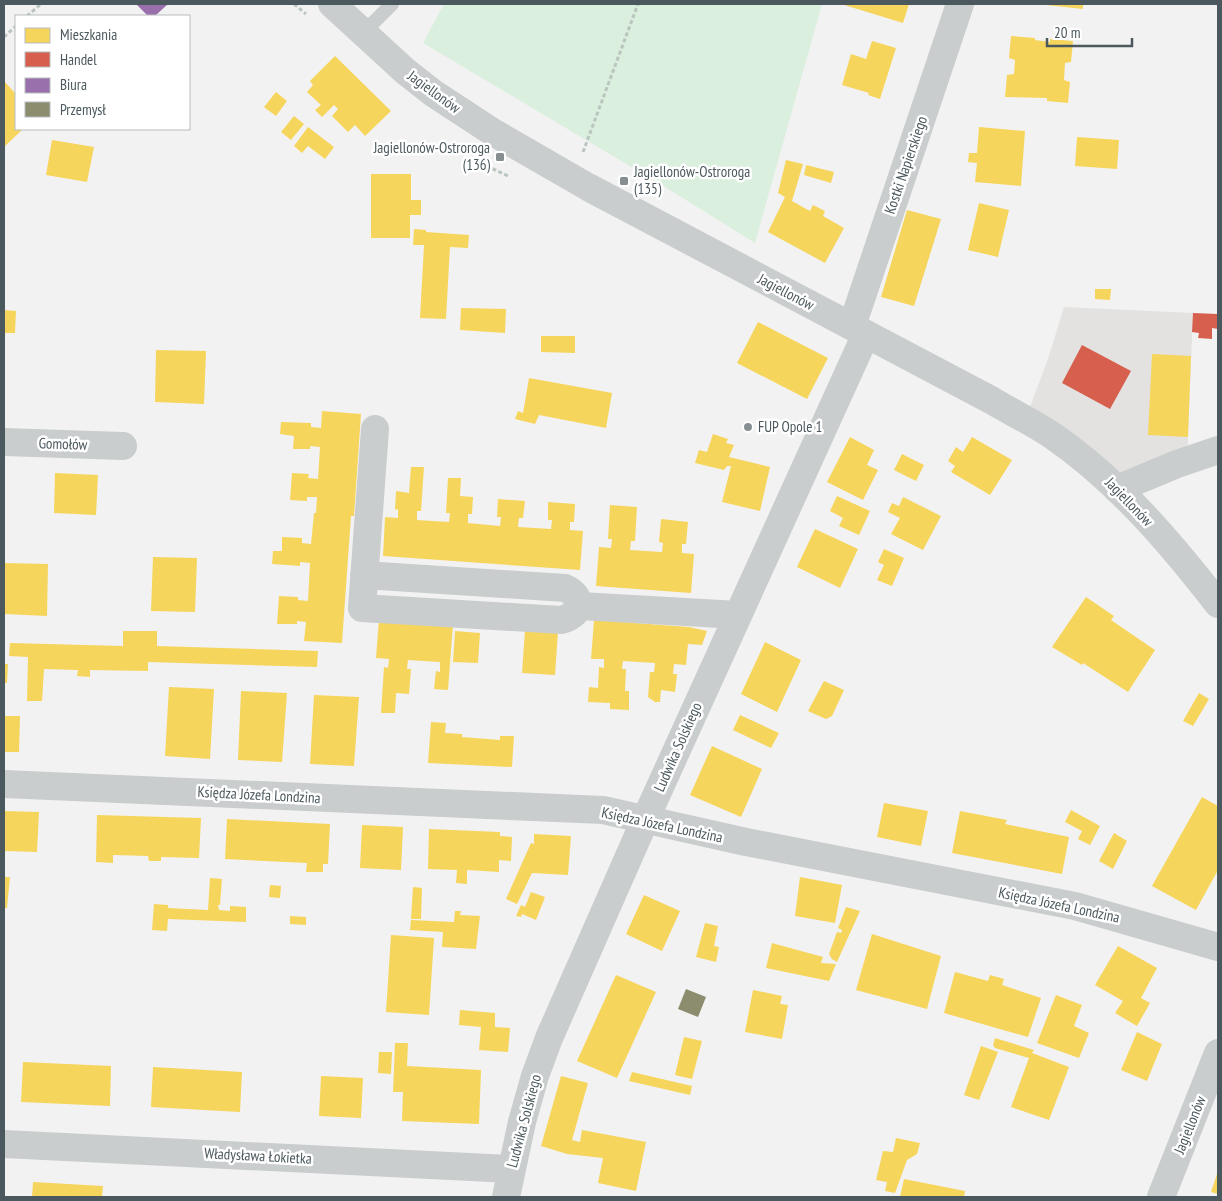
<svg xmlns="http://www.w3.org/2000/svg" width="1222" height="1201" font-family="'PT Sans Narrow',sans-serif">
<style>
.commercial{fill:#e4e2e0}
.green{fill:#daefdd}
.homes{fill:#f6d55c}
.shops{fill:#d6604d}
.offices{fill:#9970ab}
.industry{fill:#8c8c6e}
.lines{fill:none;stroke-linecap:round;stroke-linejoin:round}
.path{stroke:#bac5bf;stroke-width:3;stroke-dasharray:4 2.5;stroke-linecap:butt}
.service{stroke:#cacdcd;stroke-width:14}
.minor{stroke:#cacdcd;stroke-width:28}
.tertiary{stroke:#cacdcd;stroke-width:28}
.poi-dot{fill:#868e91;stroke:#fff;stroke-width:2}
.labels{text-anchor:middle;stroke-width:5;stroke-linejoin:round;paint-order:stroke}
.street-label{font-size:15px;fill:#4b585d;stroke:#fff}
.poi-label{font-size:15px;fill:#4b585d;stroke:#fff;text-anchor:start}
</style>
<rect width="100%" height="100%" fill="#f3f2f2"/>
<path class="commercial" d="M1064,307L1193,313L1187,461L1117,489L1025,420L1048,359Z"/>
<path class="green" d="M444,4H822L755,243L670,190L423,43Z"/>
<path class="homes" d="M841,4H909L903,23Z
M1046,4H1083V9L1046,5Z
M1011,36L1035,38V40L1050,42V39L1073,41L1071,62L1065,63L1064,80L1070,82L1068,103L1047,101V98L1005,97L1007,75L1014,74L1015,60L1009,58Z
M872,41L896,48L880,99L868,95L869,93L842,85L851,54L866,59Z
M335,56L391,111L365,136L355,125L348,132L332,116L338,109L334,105L322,117L315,110L321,105L307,92L313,85L310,81Z
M4,81L16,94V129H23L4,147Z
M276,92L287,101L276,116L264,107Z
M294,116L304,124L291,140L281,132Z
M308,127L334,147L325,159L308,146L302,153L294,146Z
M979,127L1025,131L1021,186L975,182L977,163L968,162L969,153H977Z
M1077,137L1119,140L1117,169L1075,166Z
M52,140L94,147L87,182L46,175Z
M786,160L803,164L792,201L810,211L813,205L825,211L823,216L844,228L825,263L768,232L785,197L778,193Z
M806,165L834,172L831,183L804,175Z
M371,174H411V200H421V215H410V238H371Z
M979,203L1009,210L998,257L968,250Z
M907,210L941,219L914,306L881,297Z
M414,229L426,230V232L469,235L468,248L450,247L446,319L420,318L424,245H413Z
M1095,289H1111L1110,300L1095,299Z
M461,308L506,309L505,333L460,330Z
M4,310L16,311L15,333H4Z
M758,322L828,358L807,399L737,363Z
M541,336H575V353L541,352Z
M156,350L206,351L204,404L155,402Z
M1152,354L1191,356L1188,437L1148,435Z
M529,378L612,393L606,428L539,415L535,424L515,419L518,411L523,413Z
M322,411L361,414L354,516H351L342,643L304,641L306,622L297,621V624H277L279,596L298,597V600L308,601L310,563L300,562V566L272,564L273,551H282V537L302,538V543L311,544L314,513H316L317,497H307V501L290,500L292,473L309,474L308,478L318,479L320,447L310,446V449H293L294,436L280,434L281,422L311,423V427L321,428Z
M713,434L728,439L726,443L734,445L729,457L770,467L760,511L722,502L731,466H727L724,470L695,463L699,450L707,452Z
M850,437L874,450L867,465L878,470L863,500L827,482Z
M972,437L1012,460L990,495L951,472L955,466L948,461L956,447L963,452Z
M902,454L924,465L916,481L894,470Z
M411,467H424L421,511H417V520L449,522L450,513H446L448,478H461L460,496L473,497L472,514H468V523L500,526L501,517H497L498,499L525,501L523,518H519L518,527L551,529L552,520H548V502L575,504L574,522H570V530L583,531L580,570L383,556L385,517L398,518V509L395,510L396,491L409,493Z
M55,473L98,475L96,515L54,513Z
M837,496L870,511L859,535L839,526L843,518L830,511Z
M903,497L941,516L923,550L891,534L900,518L888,512L892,503L899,506Z
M610,505L637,507L635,541H631L630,550L662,552L663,543L659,542L661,519L688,522L686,544H682V553L694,554L691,593L596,586L599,547L611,548L612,539H608Z
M815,529L858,549L840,588L797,567Z
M884,549L904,558L892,586L877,580L884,565L878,562Z
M153,557L197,558L195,612L151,611Z
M4,563L48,564L47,616L4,614Z
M1086,597L1114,616L1111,620L1155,650L1128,692L1083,663L1082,665L1052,647Z
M379,619L453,625L448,690L434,689L436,671L440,672V662L408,660L407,669H411L409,694L396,693L395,713H381L384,667L388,668L389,659L376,658Z
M594,620L689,627L707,631L702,645L688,644L686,665L674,664L673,674H677L675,692L661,690L660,702H655L648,697L650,672H654L655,663L623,661L622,669H626L625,691H629V710L610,709V703L588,702L589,687L598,688L599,667L604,668V659H591Z
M525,630L558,632L555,675L522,673Z
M123,631H157V646L318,651L317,667L148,662V671L90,670V677L77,676L78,670L44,669L42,701H27L28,657L9,656L10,643L123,646Z
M455,631L480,633L478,663L453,662Z
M765,642L801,660L777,712L741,694Z
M4,664H8L7,683H4Z
M824,681L844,690L832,716L826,719L808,711Z
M169,687L214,689L210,759L165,756Z
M241,691L287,693L282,762L238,760Z
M1199,693L1209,699L1193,726L1183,721Z
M314,695L359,697L354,766L310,764Z
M740,715L779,733L771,748L733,730Z
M4,716H20L19,752H4Z
M431,722L446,723L445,733L462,734V737L500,740V736H514L512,767L428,763Z
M712,746L762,769L741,817L690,795Z
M1202,797L1218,806V870L1196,910L1152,886Z
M884,803L928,811L921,846L877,837Z
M1071,810L1100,826L1090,845L1078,839L1082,831L1065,822Z
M4,811L39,812L37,852L4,851Z
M960,811L1007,820L1005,824L1069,837L1062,874L952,853Z
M97,815L201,818L199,858L161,857V861H149L148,856L113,855V863L96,862Z
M227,819L330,824L328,864H323V872H306L307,863L225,859Z
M362,825L403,827L401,870L360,868Z
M429,829L500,832V836L512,837L511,861L499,860V872L467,870V884L456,883L457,870L428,869Z
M1114,833L1127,841L1113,869L1099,861Z
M534,834L571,836L568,875L532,873L517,904L506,899L531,843L534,844Z
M4,877H10L7,908H4Z
M800,877L842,885L835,923L795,916Z
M210,878L222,879L220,905H218L219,910L230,911V906L246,907V922L168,919L167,931L152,930L154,904L168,905V908L208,910Z
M270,885L281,886L280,898L269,897Z
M413,887L422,888L421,919H411Z
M531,892L545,897L536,920L522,914L521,917L516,916L521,905L525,907Z
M644,895L680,911L662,951L626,934Z
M846,907L860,911L837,962L832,959L829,954L837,932L841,933L842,930L838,928Z
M455,911H461L460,915L480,916L476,949L442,947L443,932L410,930L411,920L454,922Z
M290,916L306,917V925L290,924Z
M705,923L718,926L714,946L719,947L716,962L696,957Z
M872,934L941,956L927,1009L856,990Z
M391,935L434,938L429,1015L386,1012Z
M772,943L823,957L821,963L836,964L829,981L766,968Z
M1118,946L1157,968L1141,998L1150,1003L1137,1026L1115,1013L1123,1001L1095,985Z
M955,972L988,981L990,975L1004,979L1002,985L1041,998L1028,1037L944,1013Z
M616,975L656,992L617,1078L577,1061Z
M753,990L782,996L780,1004L788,1005L782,1039L745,1032Z
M1056,995L1082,1005L1074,1026L1089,1033L1079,1058L1037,1043Z
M460,1010L495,1013V1027L510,1028L508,1052L479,1050L481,1027L459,1025Z
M1137,1032L1162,1044L1147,1081L1121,1070Z
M684,1037L702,1041L692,1079L675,1075Z
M995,1038L1034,1050L1032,1053L1069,1067L1049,1120L1011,1107L1029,1058L995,1048L993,1045Z
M395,1043H408L407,1066L481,1070L479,1124L402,1121L403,1092H393Z
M981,1046L998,1052L979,1100L964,1095Z
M379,1052H392L391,1074L378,1073Z
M23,1062L111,1066L110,1106L21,1102Z
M153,1067L242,1072L240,1112L151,1107Z
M632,1072L692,1086L690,1095L629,1081Z
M321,1076L363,1078L361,1118L319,1116Z
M561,1076L588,1083L572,1140L580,1142L582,1130L646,1142L636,1191L598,1183L603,1158L567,1154L541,1146Z
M896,1138L920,1143L917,1154L907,1160L895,1193L885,1191L887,1182L876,1180L883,1151L893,1152Z
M1218,1171V1194L1211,1192Z
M904,1179L965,1191L964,1197H900Z
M33,1182L103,1186L102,1197H32Z"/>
<path class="shops" d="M1193,313L1218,314V329L1212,328V339L1198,338L1199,333L1192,332Z
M1082,345L1131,371L1110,409L1062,383Z"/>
<path class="offices" d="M136,4H168L155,16H148Z"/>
<path class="industry" d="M686,989L706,997L698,1017L678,1009Z"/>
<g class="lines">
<path class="path" d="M294,4L306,14
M27,16L41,4
M4,37L16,26
M583,152L638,4
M477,157L487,166L508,176"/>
<path class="service" d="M363,33L392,4"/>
<path class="minor" d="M852,326L960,4
M375,429L362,608L561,620C570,618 575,614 580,606
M4,442L123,446
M1117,489L1177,464L1218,450
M364,575L565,588C574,592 577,597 580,606
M580,606L738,615
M4,784L603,810L746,842L1075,906L1218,947
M4,1144L511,1169
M506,1197L522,1122L535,1076L549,1038L645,820L866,334"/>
<path class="tertiary" d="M332,4L405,71L433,93L491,131L588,187L991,400C1011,412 1034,423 1053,436C1118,481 1170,542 1218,604
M1161,1197L1218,1053"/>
</g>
<g class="poi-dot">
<rect x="495" y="152" width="10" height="10" rx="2.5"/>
<rect x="619" y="176" width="10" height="10" rx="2.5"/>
<circle cx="748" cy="427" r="5"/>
</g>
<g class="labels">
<g class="street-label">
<text transform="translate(434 92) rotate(36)" y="5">Jagiellonów</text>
<text transform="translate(906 165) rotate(-71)" y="5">Kostki Napierskiego</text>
<text transform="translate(786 292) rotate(28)" y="5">Jagiellonów</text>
<text transform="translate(63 444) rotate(2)" y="5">Gomołów</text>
<text transform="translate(1129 502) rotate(46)" y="5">Jagiellonów</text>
<text transform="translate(678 747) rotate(-66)" y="5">Ludwika Solskiego</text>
<text transform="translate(259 795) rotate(3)" y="5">Księdza Józefa Londzina</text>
<text transform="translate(662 825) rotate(12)" y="5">Księdza Józefa Londzina</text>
<text transform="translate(1059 905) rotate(12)" y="5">Księdza Józefa Londzina</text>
<text transform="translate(524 1121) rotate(-75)" y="5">Ludwika Solskiego</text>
<text transform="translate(1190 1125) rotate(-68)" y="5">Jagiellonów</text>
<text transform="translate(258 1156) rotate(3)" y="5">Władysława Łokietka</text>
</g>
<g class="poi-label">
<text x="490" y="153" text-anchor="end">Jagiellonów-Ostroroga<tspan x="490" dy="17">(136)</tspan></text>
<text x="634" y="177">Jagiellonów-Ostroroga<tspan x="634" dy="17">(135)</tspan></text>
<text x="758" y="432">FUP Opole 1</text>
</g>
</g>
<rect width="1222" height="1201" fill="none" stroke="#4b585d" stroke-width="10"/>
<rect x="15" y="15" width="175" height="115" fill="#ffffff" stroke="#b7bcbe"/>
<rect x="25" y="28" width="25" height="15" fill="#f6d55c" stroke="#b7bcbe"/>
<text x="60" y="40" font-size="15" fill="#4b585d">Mieszkania</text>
<rect x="25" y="52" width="25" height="15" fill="#d6604d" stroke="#b7bcbe"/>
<text x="60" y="65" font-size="15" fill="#4b585d">Handel</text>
<rect x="25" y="78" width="25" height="15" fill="#9970ab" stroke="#b7bcbe"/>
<text x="60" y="90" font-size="15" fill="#4b585d">Biura</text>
<rect x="25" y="102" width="25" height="15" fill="#8c8c6e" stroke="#b7bcbe"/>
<text x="60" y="115" font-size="15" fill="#4b585d">Przemysł</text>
<path d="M1047 38v8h85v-8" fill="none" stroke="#4b585d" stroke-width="2.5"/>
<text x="1054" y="38" font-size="15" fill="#4b585d" stroke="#ffffff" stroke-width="4" paint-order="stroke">20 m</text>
</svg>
